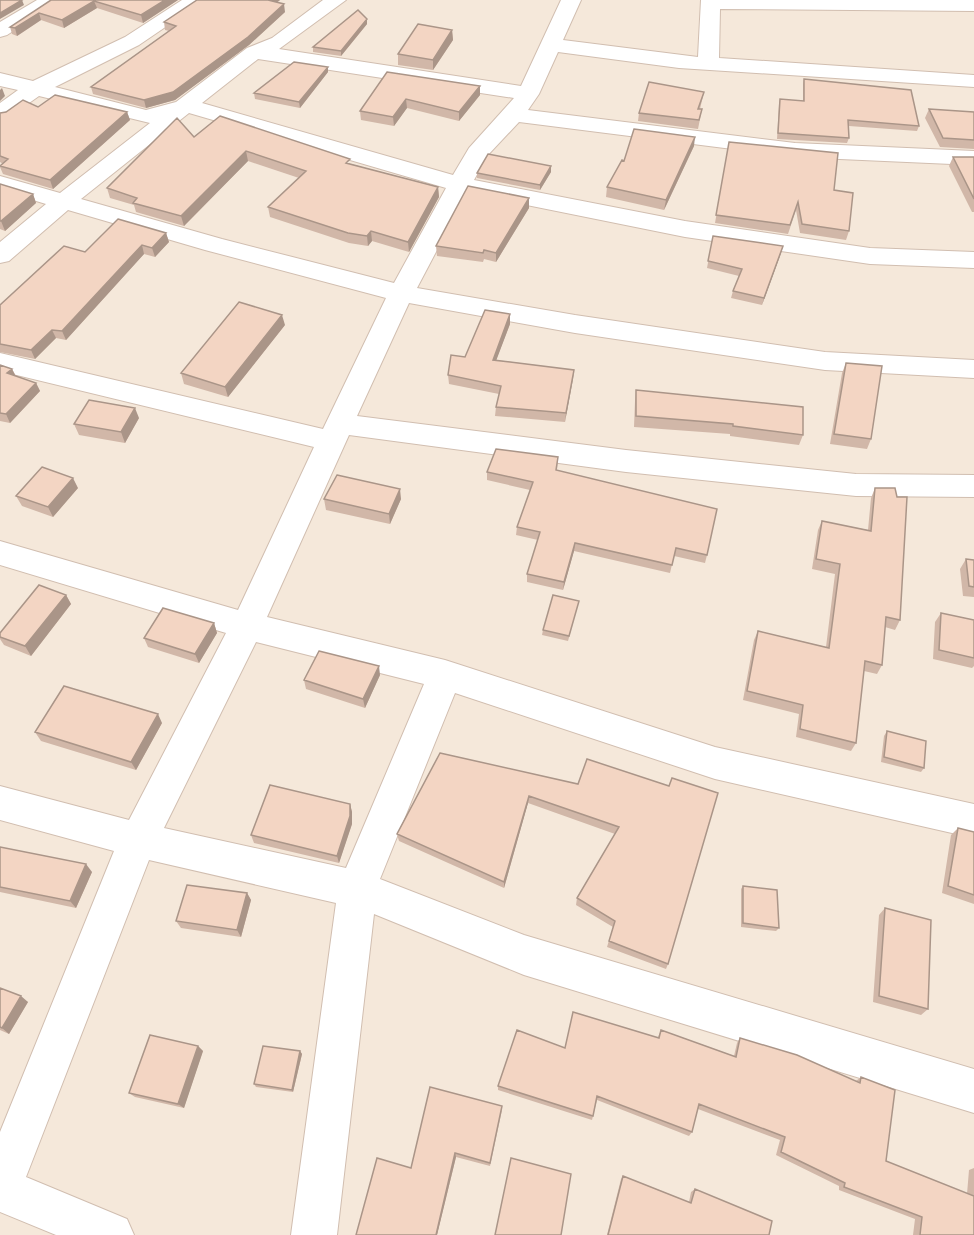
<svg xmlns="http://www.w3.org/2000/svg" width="974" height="1235" font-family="'Sofia Sans Condensed',sans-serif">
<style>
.residential{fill:#f5e8da}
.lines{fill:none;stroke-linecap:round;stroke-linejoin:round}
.minor-casing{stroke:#d1beb0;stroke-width:2}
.minor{fill:#fff;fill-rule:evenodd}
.wall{fill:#d1b7a8}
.shaded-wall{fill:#aa9588}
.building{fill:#f3d5c3;stroke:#aa9588;stroke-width:1.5}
</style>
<rect width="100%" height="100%" fill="#fdf6ec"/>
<path class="residential" d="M0,0H974V1235H0Z"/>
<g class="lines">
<defs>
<path id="minor" d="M37,0H61L7,35L0,37V22Z
M182,0H205L139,45L55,87L146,110L176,102L247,48L272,38L323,0H346L279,49L521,86L561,0H581L563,40L698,57L701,0H974V11L720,9L719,58L974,75V87L679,68L558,52L539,94L528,110L795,143L974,151V165L795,157L519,122L487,156L474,180L685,221L870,248L974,252V268L870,264L685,237L467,193L417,288L575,315L825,352L974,360V378L825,370L575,333L409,303L357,416L626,450L856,474L974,475V497L856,496L626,472L349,435L267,617L445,660L715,747L974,804V838L715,779L455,693L380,879L524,935L974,1069V1113L524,975L374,914L337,1235H291L336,903L149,860L26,1177L127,1219L134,1235H56L0,1212V1132L114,851L0,820V786L129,820L226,633L0,565V541L238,610L314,447L0,371V353L323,429L386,298L205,250L68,210L9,261L0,263V242L46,204L0,190V176L60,193L150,123L39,96L8,118L0,120V103L18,90L0,86V73L33,81L125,37ZM258,59L514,98L469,148L453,175L202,103ZM189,113L446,188L394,283L222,239L81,199ZM256,642L424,684L346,868L164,828Z"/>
</defs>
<use href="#minor" class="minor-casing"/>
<use href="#minor" class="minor"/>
</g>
<path class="wall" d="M51,0H178L143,23L97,8L64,28L41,20L17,36L12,34L10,27Z
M197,0H280L276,3L285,12L249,45L175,100L146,108L93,94L91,87L169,31L165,30L164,22Z
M367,19V24L341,56L313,52V47Z
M452,30L453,40L433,70L398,65V54Z
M328,67V72L300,108L255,99L254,93Z
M387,72L480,86V95L459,121L407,108L394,126L361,120L360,111Z
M804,79L919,126L917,131L849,126V138L847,143L777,139L779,104L780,99L803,101V84Z
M704,92L700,109H702L698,129L638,121L639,113Z
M38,107L127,112L130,120L53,189L3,174L0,167V166L3,164L0,162V113Z
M929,109L974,112V149L940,147L925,118Z
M194,137L351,164L438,187L439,197L409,252L372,241L368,246L349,243L270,217L268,207L299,178L248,161L184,226L136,212L134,205L110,198L107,188Z
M729,142L834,190L849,231L846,240L800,233L796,210L788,234L715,223Z
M694,146L664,210L606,197L607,187L624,161Z
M953,157H974V212H972L949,166Z
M551,172L540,190L477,178V173Z
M0,184L33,194L36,203L5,231L0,229Z
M529,198V208L496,262L484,259L483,262L437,256L436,246Z
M166,233L169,242L155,257L144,254L66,340L56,338L35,359L0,352V305L85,252Z
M713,236L781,253L762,305L731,298L733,291L739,276L707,268Z
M510,314V324L496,360L574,370L565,422L495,416L496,407L499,394L449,384L448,375L465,357Z
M285,325L228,397L184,384L181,373Z
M846,363L871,439L867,449L830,444L842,373Z
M0,365L12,369L16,376L36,383L40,391L10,423L0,421Z
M636,390L803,435L799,445L730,436V434L634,427L635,401Z
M139,418L125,443L79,435L74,424Z
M558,457L557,470L707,555L705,563L674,556L670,573L574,551L563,590L527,582V574L538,540L516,535L517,527L530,490L487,480V472Z
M78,488L53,517L22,506L16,496Z
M875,488L900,620L895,630L885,627L882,665L877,674L864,671L856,743L851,751L796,737L799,714L743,700L754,640L758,631L826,647L835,574L812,569L818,530L822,521L868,530L871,498Z
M324,499H401L390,524L326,510Z
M966,559L974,560V597L963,596L960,569Z
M66,595L71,604L31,656L4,645L0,639V633Z
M579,601L568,641L542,635L543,630Z
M941,613L974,620V666L972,668L933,659L935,622Z
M214,623L217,633L199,663L148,647L144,638Z
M380,675L365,708L306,689L304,680Z
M162,723L136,770L41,741L35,732Z
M887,731L924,768L921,772L881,762L884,736Z
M440,753L578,784L669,786L668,964L666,969L607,947L613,927L576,905L577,898L615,834L528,803L504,888L399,841L397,834Z
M350,804L352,812V824L339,863L254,843L251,835Z
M958,828L974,832V904L942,893L951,835Z
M0,847L92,872L76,908L0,892Z
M743,886L779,928L776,931L741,927V889Z
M247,893L251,900L241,937L181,928L176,921Z
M885,908L928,1009L921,1015L873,1002L879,915Z
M0,988L28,1002L9,1034L0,1030Z
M661,1030L734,1056L737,1043L740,1038L856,1081L861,1077L886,1161L967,1194L969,1170L974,1168V1235H913L915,1219L839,1190V1186L776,1155L780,1140L698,1109L692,1132L689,1136L597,1100L592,1120L498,1090V1086L565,1048L658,1037Z
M198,1046L203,1051L184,1108L135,1097L129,1093Z
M300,1051L302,1054L293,1092L256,1087L254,1084Z
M502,1110L490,1166L456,1157L437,1235H356L411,1168Z
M623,1176L689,1202L691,1192L695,1189L769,1235H607L621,1179Z"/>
<path class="shaded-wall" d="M22,0L24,5L0,19V13Z
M165,0H178L143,23L141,15Z
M269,0H280L269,8Z
M94,1L97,8L64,28L62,20Z
M284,4L285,12L249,45L175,100L146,108L144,100Z
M39,13L41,20L17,36L15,28Z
M367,19V24L341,56V51Z
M452,30L453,40L433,70V60Z
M328,67V72L300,108L299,102Z
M480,86V95L459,121V112Z
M2,88L5,96L0,101V90Z
M406,99L407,108L394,126L393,117Z
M127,112L130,120L53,189L50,180Z
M695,137L694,146L664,210L666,200Z
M246,151L248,161L184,226L181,216Z
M551,166V172L540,190V185Z
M438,187L439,197L409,252L408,242Z
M33,194L36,203L5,231L1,221Z
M529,198V208L496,262V253Z
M371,231L372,241L368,246L367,236Z
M166,233L169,242L155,257L152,248Z
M142,245L144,254L66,340L62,331Z
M783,246L781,253L762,305L764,298Z
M510,314V324L493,369V360Z
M282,315L285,325L228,397L225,387Z
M52,330L56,338L35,359L31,350Z
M12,369L16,377L7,373Z
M574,370L573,379L565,422L566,413Z
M36,383L40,391L10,423L6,414Z
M135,408L139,418L125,443L121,432Z
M73,478L78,488L53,517L48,507Z
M400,489L401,499L390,524L389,514Z
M575,543L574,551L563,590L564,582Z
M66,595L71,604L31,656L25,646Z
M214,623L217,633L199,663L195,654Z
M379,666L380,675L365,708L363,699Z
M158,714L162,723L136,770L131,762Z
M529,796L528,803L504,888V882Z
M350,804L352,812V824L339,863L337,856Z
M86,864L92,872L76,908L70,901Z
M247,893L251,900L241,937L237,930Z
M21,996L28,1002L9,1034L2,1028Z
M198,1046L203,1051L184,1108L178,1104Z
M300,1051L302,1054L293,1092L292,1090Z
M455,1153L456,1157L437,1235H436Z"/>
<path class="building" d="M0,0H22L0,13Z
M51,0H165L141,15L94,1L62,20L39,13L15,28L10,27Z
M197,0H269H268L284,4L248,37L173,92L144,100L91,87L176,26L164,22Z
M358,10L367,19L341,51L313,47Z
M418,24L452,30L433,60L398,54Z
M294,62L328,67L299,102L254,93Z
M387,72L480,86L459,112L406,99L393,117L360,111Z
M804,79L911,90L919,126L848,120L849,138L778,133L780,99L804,101Z
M649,82L704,92L698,109H702L699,120L639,113Z
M55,95L127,112L50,180L0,166L8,159L0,156V113L6,112L23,100L38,107Z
M929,109L974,112V140L943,138Z
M220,116L350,159L346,163L438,187L408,242L371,231L367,236L348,233L268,207L306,171L246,151L181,216L133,203L137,198L107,188L177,118L194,137Z
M634,129L695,137L666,200L607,187L622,160L624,161Z
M729,142L838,153L834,190L853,193L849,231L802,224L798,202L790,225L716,215Z
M488,154L551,166L540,185L477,173Z
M953,157H974V199Z
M0,184L33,194L1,221H0Z
M468,186L529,198L496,253L484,250L483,253L436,246Z
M118,219L166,233L152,248L142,245L62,331L52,330L31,350L0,344V305L64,246L85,252Z
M713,236L783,246L764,298L733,291L742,269L708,261Z
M239,302L282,315L225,387L181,373Z
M485,310L510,314L493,360L574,370L566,413L496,407L501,386L448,375L451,355L465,357Z
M846,363L882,366L871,439L834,434Z
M0,365L12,369L7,373L36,383L6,414L0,413Z
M636,390L803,407V435L733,426V424L636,416Z
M89,400L135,408L121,432L74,424Z
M496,449L558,457L556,470L717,509L707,555L676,548L672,565L575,543L564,582L527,574L540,532L517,527L533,482L487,472Z
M42,467L73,478L48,507L16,496Z
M337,475L400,489L389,514L324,499Z
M875,488H895L897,497H907L900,620L886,617L882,665L865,661L856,743L800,729L803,705L747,691L758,631L829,648L840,564L816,559L822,521L871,531Z
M966,559L974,560V587L969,586Z
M39,585L66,595L25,646L0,637V633Z
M553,595L579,601L569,636L543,630Z
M163,608L214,623L195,654L144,638Z
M941,613L974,620V658L939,650Z
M319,651L379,666L363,699L304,680Z
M64,686L158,714L131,762L35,732Z
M887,731L926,741L924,768L884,757Z
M440,753L578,784L587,759L669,786L672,778L718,793L668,964L609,941L615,921L577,898L619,827L529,796L504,882L397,834Z
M270,785L350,804V816L337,856L251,835Z
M958,828L974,832V895L948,886Z
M0,847L86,864L70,901L0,887Z
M187,885L247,893L237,930L176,921Z
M743,886L777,890L779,928L743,923Z
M885,908L931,920L928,1009L879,996Z
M0,988L21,996L2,1028L0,1027Z
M573,1012L659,1038L661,1030L736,1057L740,1038L797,1055L860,1083L861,1077L895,1090L886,1161L974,1196V1235H920L922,1217L844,1187L845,1183L781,1152L785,1137L699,1104L692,1132L597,1096L593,1116L498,1086L517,1030L565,1048Z
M150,1035L198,1046L178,1104L129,1093Z
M263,1046L300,1051L292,1090L254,1084Z
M430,1087L502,1106L490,1163L455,1153L436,1235H356L377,1158L411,1168Z
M511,1158L571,1174L561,1235H495Z
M623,1176L691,1203L695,1189L772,1221L769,1235H608Z"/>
</svg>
